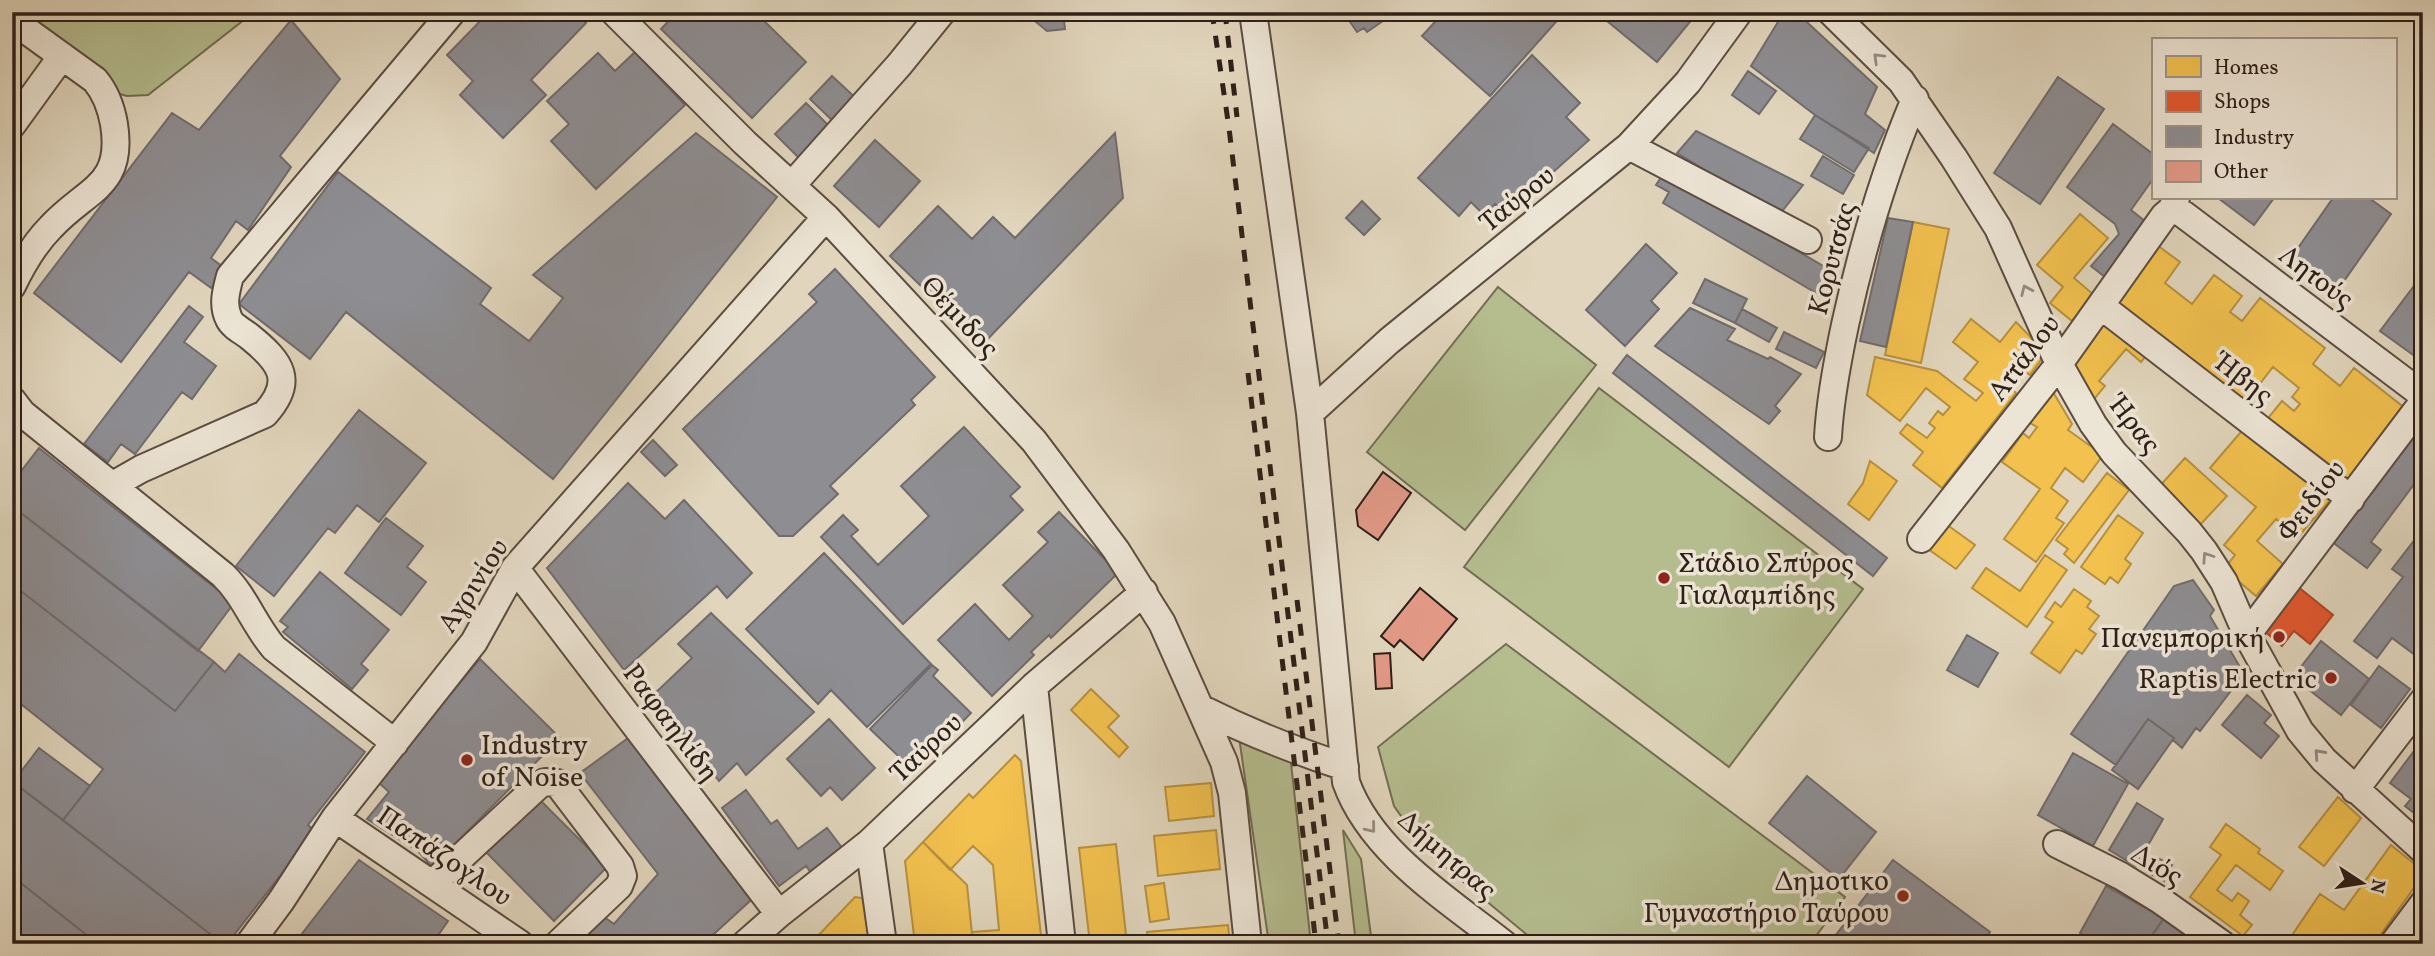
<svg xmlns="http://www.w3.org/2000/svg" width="2435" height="956" font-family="Vollkorn,serif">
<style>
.green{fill:#b5bd8f;stroke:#726e54;stroke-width:2}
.homes{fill:#f2c14e;stroke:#b7903e;stroke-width:2}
.shops{fill:#e4572e;stroke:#ad4627;stroke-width:2}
.industry{fill:#8d8d92;stroke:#706c6d;stroke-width:2}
.building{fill:#e39a88;stroke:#2e1f18;stroke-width:2}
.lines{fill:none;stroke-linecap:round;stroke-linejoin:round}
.minor-casing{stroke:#5b4d41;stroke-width:30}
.minor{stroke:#ece4d4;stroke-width:26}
.rail{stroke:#2e1f18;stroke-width:5;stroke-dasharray:12 12;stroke-linecap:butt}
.oneway{stroke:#968b7f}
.poi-dot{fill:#8f2418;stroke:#ece4d4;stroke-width:2.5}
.labels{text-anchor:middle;stroke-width:7;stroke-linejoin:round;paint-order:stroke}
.street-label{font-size:28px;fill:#2e1f18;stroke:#ece4d4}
.poi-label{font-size:28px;fill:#2e1f18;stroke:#ece4d4;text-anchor:end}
</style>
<rect width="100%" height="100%" fill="#e1d6bd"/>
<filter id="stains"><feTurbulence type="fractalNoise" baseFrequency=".00286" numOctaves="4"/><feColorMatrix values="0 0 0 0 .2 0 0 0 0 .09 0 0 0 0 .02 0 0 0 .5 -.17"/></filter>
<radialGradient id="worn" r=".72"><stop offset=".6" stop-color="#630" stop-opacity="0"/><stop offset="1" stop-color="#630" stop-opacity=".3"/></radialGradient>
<path class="green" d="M21,12H254L148,95L127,96L112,92Z
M1498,287L1596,365L1465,530L1367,452Z
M1599,388L1863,589L1729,767L1464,567Z
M1506,644L1845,897L1810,944H1538L1425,850L1394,806L1378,747Z
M1239,737L1290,754L1311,944H1269Z
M1343,830L1361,859L1372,944H1356Z"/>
<path class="homes" d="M2080,214L2108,238L2074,278L2094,295L2072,321L2050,303L2063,287L2037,265Z
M1913,222L1949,229L1921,363L1885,355Z
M2157,245L2180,262L2165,283L2192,304L2214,275L2242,296L2230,312L2242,321L2260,298L2325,348L2313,364L2340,386L2354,368L2406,409L2345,487L2264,423L2282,401L2294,411L2300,404L2292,397L2299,388L2273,367L2244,404L2113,303Z
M2104,317L2148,353L2141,362L2126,349L2099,381L2105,386L2090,404L2067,363Z
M1971,319L2000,342L2016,322L2046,353L2030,375L2015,364L2003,380L2016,393L1942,488L1913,465L1923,452L1900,433L1907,424L1927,438L1935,428L1929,423L1938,411L1943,415L1950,407L1926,388L1900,421L1867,395L1875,357L1937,371L1976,401L1983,393L1964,379L1978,362L1953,342Z
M2053,392L2072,424L2068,430L2103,455L2083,482L2065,468L2051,488L2068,501L2056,518L2064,523L2036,562L2004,539L2040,489L2002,462L2023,433L2029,438L2037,427L2030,423Z
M2246,426L2331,499L2298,537L2276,519L2257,541L2283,564L2256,596L2224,569L2235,555L2224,545L2256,507L2210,468Z
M2185,458L2227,496L2199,526L2158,488Z
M1870,461L1897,481L1869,520L1848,504L1863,483Z
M2107,473L2129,490L2074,563L2064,554L2068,549L2056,540Z
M2118,515L2143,533L2125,559L2131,564L2118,583L2110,577L2105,584L2081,567Z
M1946,524L1975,545L1956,569L1928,549Z
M2045,555L2067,570L2027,627L1972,588L1986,568L2020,591Z
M2074,589L2091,601L2087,607L2099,616L2089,629L2096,634L2082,654L2076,650L2060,673L2031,653L2053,622L2045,617L2055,602L2061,607Z
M1091,689L1119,716L1108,727L1128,747L1119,757L1071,710Z
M1015,755L1021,761L1042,944H973L972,932L999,930L993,865L973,846L950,870L923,842L969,794L973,798Z
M1211,783L1214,816L1169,821L1165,787Z
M2338,797L2361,818L2324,866L2299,847Z
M2226,824L2260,849L2258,853L2283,871L2270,890L2236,865L2217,890L2232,901L2238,893L2249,901L2240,915L2252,925L2243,936L2190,897L2221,855L2210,847Z
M1216,830L1220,869L1158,876L1154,836Z
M923,842L967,885L973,944H915L905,861Z
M1116,844L1127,944H1090L1079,848Z
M2391,845L2423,871V875L2374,944H2286L2320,894L2344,910Z
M1164,883L1169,919L1150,922L1145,886Z
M855,897L868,899L871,944H814L812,942Z
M1228,925L1230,944H1148L1147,932Z"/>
<path class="shops" d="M2297,586L2333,615L2310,644L2294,631L2282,646L2262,629Z"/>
<path class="industry" d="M489,12H575L586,23L531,80L546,95L503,138L460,95L473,81L447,55Z
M677,12H755L806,62L752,118L661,29Z
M1024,12H1063L1065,29L1047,31Z
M1351,12H1387L1390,16L1367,32L1364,28L1357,32L1346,16Z
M1444,12H1561L1563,14L1490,96L1422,36Z
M1596,12H1698L1657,62Z
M1784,12H1796L1877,87L1865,114L1885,130L1874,153L1815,115L1751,66Z
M291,20L340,79L280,156L291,167L248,230L236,221L211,258L226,269L211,288L189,272L121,362L34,293L172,113L199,130Z
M635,52L685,105L596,189L551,141L569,124L547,101L598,53L615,71Z
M1532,55L1580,103L1566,117L1589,140L1505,215L1495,204L1484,215L1471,202L1459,216L1418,178Z
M1748,71L1776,91L1759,114L1732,95Z
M832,76L859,101L837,125L810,99Z
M2058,77L2104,109L2040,204L1994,173Z
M806,103L832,129L801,160L775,134Z
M1815,115L1869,148L1854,172L1800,139Z
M2113,124L2153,154V179L2131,210L2146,222L2105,277L2091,266L2119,234L2115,224L2067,187Z
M1696,131L1803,185L1779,215L1677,153Z
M696,133L777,197L553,479L346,312L310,359L239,304L338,172L491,288L480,304L529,341L563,298L533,275Z
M1115,133L1123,198L982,345L890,256L938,206L972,239L993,217L1015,238Z
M875,140L920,181L879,227L834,186Z
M1823,156L1854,175L1843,194L1811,176Z
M1664,173L1825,267L1821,296L1663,203L1669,192L1656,185Z
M2218,198H2274L2254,225Z
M2333,198H2369L2391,214L2337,291L2291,258Z
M1362,201L1380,219L1364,235L1346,218Z
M1888,218L1913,222L1886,347L1860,341Z
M1646,244L1677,273L1651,301L1659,309L1625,346L1586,310Z
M835,269L935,377L911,400L915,405L830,486L838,494L793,536H779L683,429L817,302L809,294Z
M1705,279L1747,299L1735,323L1693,303Z
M2414,286L2423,293V362L2380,331Z
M189,306L203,317L184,342L216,366L192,399L182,392L135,454L121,444L108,462L84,444Z
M1690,308L1735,329L1727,340L1768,359L1770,357L1801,374L1775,406L1780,411L1769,424L1655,346Z
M1742,309L1777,328L1769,342L1735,323Z
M1784,332L1824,352L1816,368L1776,349Z
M1627,355L1887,558L1873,576L1613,373Z
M359,410L426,463L379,522L357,505L335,533L328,528L274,596L236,566Z
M2423,417V483L2418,479L2371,542L2381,550L2367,568L2331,541Z
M964,427L1020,487L1010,496L1023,510L903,624L821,537L843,515L858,530L851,536L878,565L929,516L901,486Z
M653,440L677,465L665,476L641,452Z
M39,448L234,603L198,651L12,506V483Z
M628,483L665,519L684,500L752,573L727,598L717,586L624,670L547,568Z
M12,506L214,662L175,711L12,584Z
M1059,512L1118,573L1051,638L1049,635L1031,652L1034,655L992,696L938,640L975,604L1009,640L1033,616L1003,585L1048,542L1038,532Z
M386,518L423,546L407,567L426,582L401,615L345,573Z
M2423,529V661L2392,638L2377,658L2354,641L2403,577L2392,569Z
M824,553L931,664L867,727L831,690L818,704L746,629Z
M320,572L389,630L361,664L368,670L352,689L283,632L288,627L280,621Z
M2193,580L2214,610L2210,616L2244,674L2200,731L2196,728L2182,748L2173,740L2174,738L2148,719L2116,765L2071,734L2174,586Z
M12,584L175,711L214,662L225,672L239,654L365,752L308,825L315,831L227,944H223L63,820L103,769L12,697Z
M711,613L814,712L746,775L737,763L719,781L653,695L692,658L678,644Z
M1967,635L1998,653L1978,687L1947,670Z
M2321,641L2369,679L2341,715L2293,677Z
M480,659L560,738L432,867L418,851L367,819L389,792L377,781Z
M932,665L938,670L933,676L971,713L914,771L870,729Z
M2379,666L2410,689L2381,728L2351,705Z
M2247,695L2271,715L2264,723L2279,736L2261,758L2222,725Z
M829,719L875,768L842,800L830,787L821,796L787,759Z
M2148,719L2174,738L2138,789L2112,770Z
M631,736L751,900L703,944H636L630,940L627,944H572L600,914L614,924L658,874L580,773Z
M2423,739V820L2405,806L2411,799L2390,783Z
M39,748L90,786L63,820L13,782Z
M2073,753L2128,784L2093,846L2038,815Z
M1807,776L1876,832L1839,879L1769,823Z
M13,782L223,944H98L12,876Z
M746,790L771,824L777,820L798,849L827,828L846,853L814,877L806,866L779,886L722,808Z
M537,797L607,867L554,921L484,850Z
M2137,803L2163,819L2136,866L2109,850Z
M2155,857L2172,865L2164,881L2147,872Z
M359,860L448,921L432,944H294Z
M1893,860L1990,932L1981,944H1829Z
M12,876L98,944H12Z
M2106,886L2164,918L2146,944H2097L2080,933Z
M2164,918L2202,944H2146Z"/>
<path class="building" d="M1383,472L1411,493L1378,540L1358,526L1356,510Z
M1420,588L1457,619L1423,660L1400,640L1394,647L1381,636Z
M1390,653L1392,688L1376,689L1374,654Z"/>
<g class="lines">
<defs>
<path id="minor" d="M614,12L745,143L826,217L1034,441L1116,550L1162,623L1224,762L1232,793L1248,944
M1253,12L1310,413L1346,782C1371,852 1447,899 1504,944
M1831,12L1901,81L1954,158L1998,228L2059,364L2093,424L2114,453L2189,532L2204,551L2224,582L2247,635L2300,731L2324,760L2423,850
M12,20L95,80C106,93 111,107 114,124C124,187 87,188 51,227C35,243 22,265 12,286
M12,125L62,56
M1629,146L1808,240
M792,185L899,65L942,12
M2172,209L2183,214L2423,395
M2101,306L2351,499
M12,400L22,413L223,575C245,596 254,625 274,648L395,743
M1310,413L1389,341L1629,146L1688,82L1739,12
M1828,437C1830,399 1837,363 1845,325C1862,248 1884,172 1915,99
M113,485L141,469L265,414C295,381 281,362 250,337C244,332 232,326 229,319C222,305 226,291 230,276L452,12
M1921,539L2059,364L2164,216L2172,209L2176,198
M515,568L779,914
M2247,635L2423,402
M1034,686L1062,944
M1202,709C1248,732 1296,751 1345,767
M2355,790L2423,701
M335,818L520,944
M869,843L883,944
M2057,844L2121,876L2160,900L2222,944
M432,884L539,785L545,782L557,783L620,866L623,876L619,886L558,944
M249,944L281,901L335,818L474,642L515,568L826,217
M745,944L779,914L869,843L1034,686L1144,592
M2393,944L2423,904"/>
</defs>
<use href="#minor" class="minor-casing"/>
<use href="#minor" class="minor"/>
<path class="rail" d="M1212,12L1229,128L1328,944
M1225,12L1237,117
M1248,373L1316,944
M1297,600L1339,944"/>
</g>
<defs><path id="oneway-chevron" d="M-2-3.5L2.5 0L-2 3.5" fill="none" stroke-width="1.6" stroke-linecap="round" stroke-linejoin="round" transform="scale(1.75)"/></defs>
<g class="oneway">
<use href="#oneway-chevron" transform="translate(1878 58) rotate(-136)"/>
<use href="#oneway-chevron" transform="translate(2026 290) rotate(-114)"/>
<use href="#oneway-chevron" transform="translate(2207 557) rotate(-124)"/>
<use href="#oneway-chevron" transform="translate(2319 754) rotate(-132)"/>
<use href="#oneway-chevron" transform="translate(1371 828) rotate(51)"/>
</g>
<g class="poi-dot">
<circle cx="1664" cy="578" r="7"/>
<circle cx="2279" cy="637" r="7"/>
<circle cx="2331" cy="678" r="7"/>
<circle cx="467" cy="760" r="7"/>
<circle cx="1903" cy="896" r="7"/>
</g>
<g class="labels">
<g class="street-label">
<text transform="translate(1516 198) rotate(-39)" y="10">Ταύρου</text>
<text transform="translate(1831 258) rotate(-75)" y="10">Κορυτσάς</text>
<text transform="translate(2317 276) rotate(37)" y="10">Λητούς</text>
<text transform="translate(961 316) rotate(47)" y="10">Θέμιδος</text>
<text transform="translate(2023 357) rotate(-53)" y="10">Αττάλου</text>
<text transform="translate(2245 378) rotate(38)" y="10">Ήβης</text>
<text transform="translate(2136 424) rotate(52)" y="10">Ήρας</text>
<text transform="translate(2310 500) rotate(-53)" y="10">Φειδίου</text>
<text transform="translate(472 585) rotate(-57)" y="10">Αγρινίου</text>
<text transform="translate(672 722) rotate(53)" y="10">Ραφαηλίδη</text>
<text transform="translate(925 747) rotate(-43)" y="10">Ταύρου</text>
<text transform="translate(1448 854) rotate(41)" y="10">Δήμητρας</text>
<text transform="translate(445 855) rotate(34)" y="10">Παπάζογλου</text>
<text transform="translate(2158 864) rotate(31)" y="10">Διός</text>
</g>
<g class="poi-label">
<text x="1678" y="572" text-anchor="start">Στάδιο Σπύρος<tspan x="1678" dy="32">Γιαλαμπίδης</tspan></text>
<text x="2265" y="647">Πανεμπορική</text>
<text x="2317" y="688">Raptis Electric</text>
<text x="481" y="754" text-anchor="start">Industry<tspan x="481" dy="32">of Noise</tspan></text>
<text x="1889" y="890">Δημοτικο<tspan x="1889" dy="32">Γυμναστήριο Ταύρου</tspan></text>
</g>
</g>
<rect width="2435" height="956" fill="none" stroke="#e1d6bd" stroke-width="42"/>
<rect x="14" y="14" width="2407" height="928" fill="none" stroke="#2e1f18" stroke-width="3.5"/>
<rect x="21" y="21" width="2393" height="914" fill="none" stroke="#2e1f18" stroke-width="2"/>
<rect x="2152" y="38" width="245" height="161" fill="#ece4d4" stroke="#a09589" stroke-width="2"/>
<rect x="2166" y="56" width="35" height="21" fill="#f2c14e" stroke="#a09589" stroke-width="2"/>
<text x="2214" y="74" font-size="21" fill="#2e1f18">Homes</text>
<rect x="2166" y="91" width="35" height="21" fill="#e4572e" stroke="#a09589" stroke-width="2"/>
<text x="2214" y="108" font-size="21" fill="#2e1f18">Shops</text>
<rect x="2166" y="126" width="35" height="21" fill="#8d8d92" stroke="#a09589" stroke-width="2"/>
<text x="2214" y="144" font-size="21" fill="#2e1f18">Industry</text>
<rect x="2166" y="161" width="35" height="21" fill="#e39a88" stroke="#a09589" stroke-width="2"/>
<text x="2214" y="178" font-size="21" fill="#2e1f18">Other</text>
<g transform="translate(2362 883) rotate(102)" stroke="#ece4d4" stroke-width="5" paint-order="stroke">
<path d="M0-5L12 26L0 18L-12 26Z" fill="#2e1f18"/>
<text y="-10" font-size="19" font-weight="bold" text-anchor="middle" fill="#2e1f18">N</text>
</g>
<rect width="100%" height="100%" filter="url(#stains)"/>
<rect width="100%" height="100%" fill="url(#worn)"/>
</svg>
